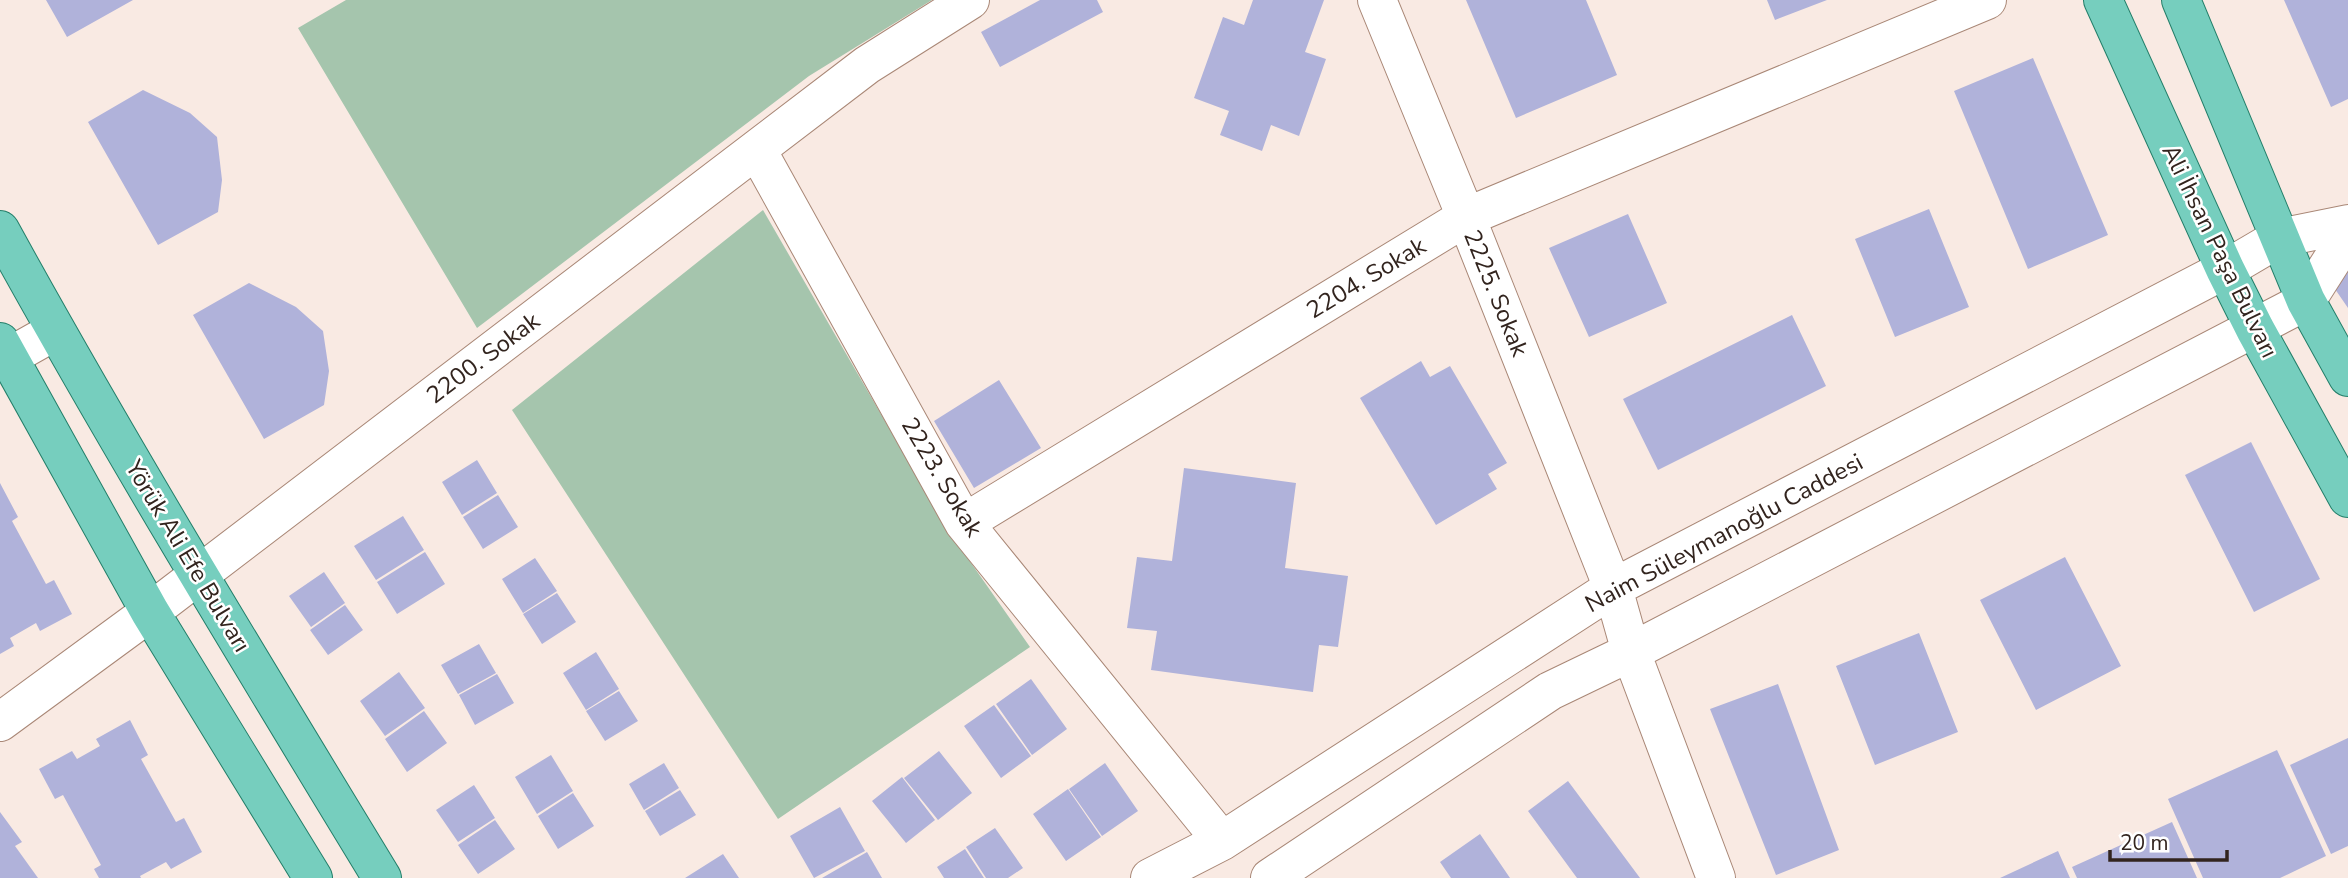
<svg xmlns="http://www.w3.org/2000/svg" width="2348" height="878" font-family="'Nunito Sans',sans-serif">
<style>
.green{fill:#a5c5ad}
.building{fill:#b0b2da}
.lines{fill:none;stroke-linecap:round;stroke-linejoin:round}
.minor-casing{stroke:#a98776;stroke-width:40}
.major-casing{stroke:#237e69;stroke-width:40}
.minor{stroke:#fff;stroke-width:38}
.major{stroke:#76cebe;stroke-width:38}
.labels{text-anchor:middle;stroke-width:5;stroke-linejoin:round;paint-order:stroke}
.street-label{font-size:24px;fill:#32241e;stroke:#fff}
</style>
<rect width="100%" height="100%" fill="#f9eae3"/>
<path class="green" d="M346,0H932L809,76L477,328L298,28Z
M763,210L948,530L1030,647L778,819L512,410Z"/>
<path class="building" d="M46,0H133L67,37Z
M1040,0H1097L1103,12L1000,67L981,32Z
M1253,0H1324L1305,52L1326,59L1299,136L1271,125L1262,151L1220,135L1229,111L1194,98L1223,17L1244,25Z
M1466,0H1586L1617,75L1516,118Z
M1767,0H1827L1775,20Z
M2284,0H2348V99L2331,107Z
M2033,58L2108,235L2028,269L1954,91Z
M143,90L190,113L217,137L222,180L218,212L158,245L88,122Z
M1929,209L1969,307L1895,337L1855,239Z
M1628,214L1667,303L1589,337L1549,248Z
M2348,257V308L2324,273Z
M249,283L296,307L323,331L329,371L324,405L264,439L193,315Z
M1792,315L1826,386L1658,470L1623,399Z
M1421,361L1430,377L1450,366L1507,463L1488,474L1497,489L1436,525L1360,398Z
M999,380L1041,448L974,488L934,421Z
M2251,442L2320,579L2254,612L2185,475Z
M477,460L497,493L462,515L442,482Z
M1184,468L1296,483L1285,568L1348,576L1338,647L1319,645L1313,692L1151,670L1157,631L1127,628L1137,557L1172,561Z
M0,483L18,517L12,521L46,584L54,580L72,614L40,631L36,623L10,638L14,646L0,654Z
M498,495L518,527L483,549L463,517Z
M403,516L424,550L376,580L354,546Z
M425,552L445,584L397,614L377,582Z
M2065,557L2121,666L2036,710L1980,600Z
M535,558L557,591L523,613L502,579Z
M324,572L345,603L311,627L289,596Z
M557,593L576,622L542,644L523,614Z
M345,605L363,630L328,655L310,630Z
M1919,633L1958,732L1875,765L1836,666Z
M479,644L496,673L458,694L441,665Z
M596,652L619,689L586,710L563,673Z
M399,672L425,708L385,736L360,701Z
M497,674L514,703L475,725L459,695Z
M1031,679L1067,729L1032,755L996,704Z
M1778,684L1839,850L1776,875L1710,709Z
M619,691L638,721L605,741L586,711Z
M994,705L1031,756L1001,778L964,726Z
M424,711L447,743L407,772L385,739Z
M130,720L148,755L141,759L176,822L184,818L202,852L171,869L166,862L140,876L141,878H99L94,869L101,865L63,795L55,799L39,769L72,751L77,759L100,746L96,739Z
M2348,738V846L2331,854L2290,765Z
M2277,750L2326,856L2280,878H2203L2168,799Z
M939,751L972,793L938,820L904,778Z
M551,755L573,791L537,814L515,777Z
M664,763L679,788L644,810L629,784Z
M1105,763L1138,811L1102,836L1069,789Z
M902,777L935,820L906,843L872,801Z
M1568,781L1640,878H1577L1528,811Z
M474,785L495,818L458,842L436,810Z
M1068,789L1101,837L1066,861L1033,814Z
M680,790L696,815L660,836L645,811Z
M573,793L594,826L558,849L538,816Z
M840,807L865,851L814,878L790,836Z
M0,812L22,842L15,846L38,878H0Z
M495,820L515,849L478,874L458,845Z
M2172,822L2197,878H2077L2072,867Z
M995,828L1023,868L1008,878H986L966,847Z
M1480,834L1510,878H1451L1440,862Z
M965,849L984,878H944L937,867Z
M2058,851L2070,878H2000Z
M867,852L882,878H822Z
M723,854L739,878H685Z"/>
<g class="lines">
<defs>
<path id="minor" d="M1377,0L1466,217L1613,588L1631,652L1716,878
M757,150L964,523L1222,841
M0,362L55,331
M964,523L1466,217L1987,0
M0,722L150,612L867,65L970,0
M1150,878L1222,841L1613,588L2228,268L2279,238L2348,224
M1270,878L1550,691L1631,652L2306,301L2348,235"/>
<path id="major" d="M2103,0L2225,269L2255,329L2348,498
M2181,0L2306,301L2348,377
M0,230C121,450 252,664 382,878
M0,342L150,612L313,878"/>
</defs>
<use href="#minor" class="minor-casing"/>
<use href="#major" class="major-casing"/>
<use href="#minor" class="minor"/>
<use href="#major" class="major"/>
</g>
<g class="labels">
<g class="street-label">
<text transform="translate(2220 251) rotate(64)" y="8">Ali İhsan Paşa Bulvarı</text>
<text transform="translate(1366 278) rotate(-31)" y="8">2204. Sokak</text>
<text transform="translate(1496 293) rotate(68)" y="8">2225. Sokak</text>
<text transform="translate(483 358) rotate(-37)" y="8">2200. Sokak</text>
<text transform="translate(942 477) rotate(59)" y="8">2223. Sokak</text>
<text transform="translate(1724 533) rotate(-28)" y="8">Naim Süleymanoğlu Caddesi</text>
<text transform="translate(188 556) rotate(59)" y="8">Yörük Ali Efe Bulvarı</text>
</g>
</g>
<path d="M2110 850v10h117v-10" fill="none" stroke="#32241e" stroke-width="3.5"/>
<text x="2120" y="850" font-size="21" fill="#32241e" stroke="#ffffff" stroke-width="5" paint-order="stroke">20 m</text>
</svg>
